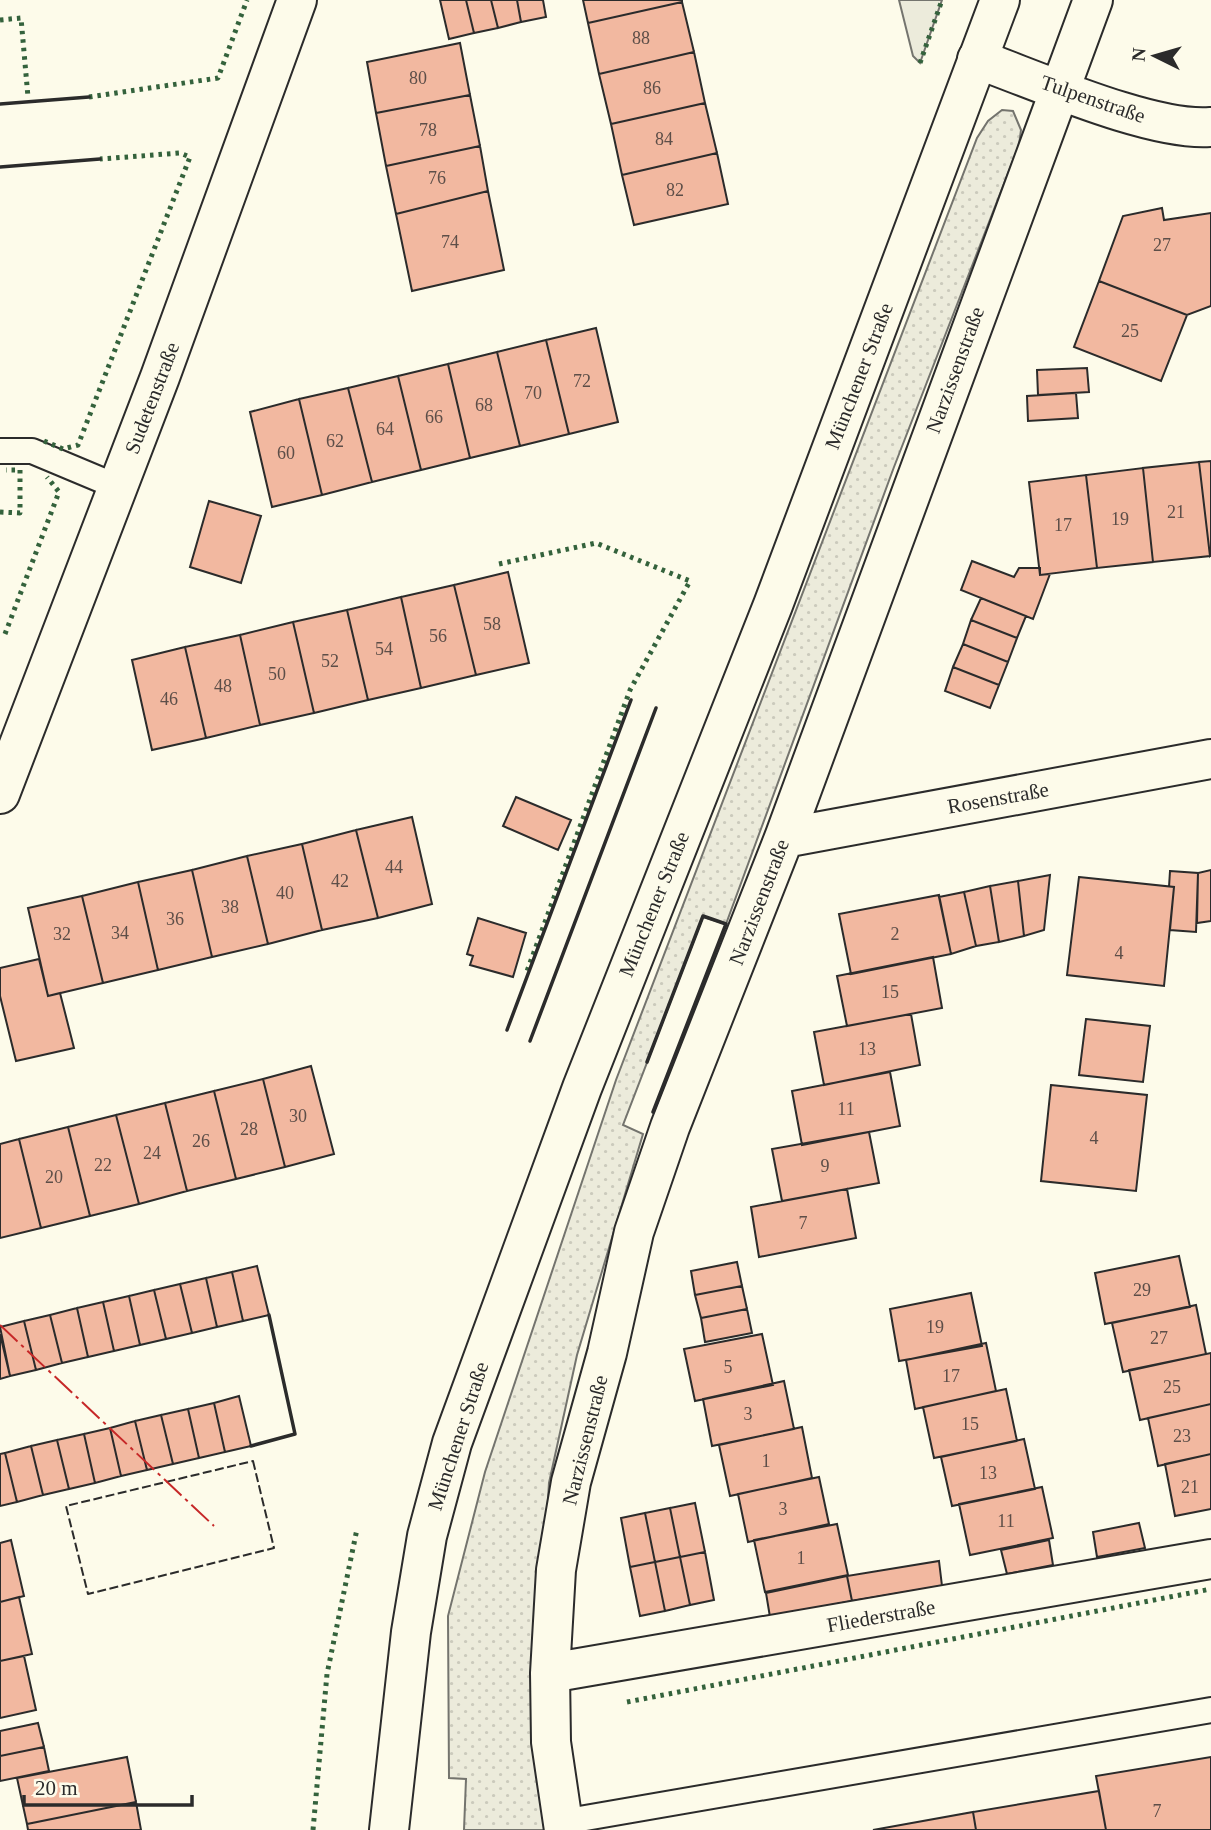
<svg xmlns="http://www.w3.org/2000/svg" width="1211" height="1830" font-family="Georgia,serif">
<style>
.grass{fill:url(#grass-dots);stroke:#74746e;stroke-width:2}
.park{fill:#ecebdb;stroke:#74746e;stroke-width:2}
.building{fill:#f2b8a0;stroke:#2b2b2b;stroke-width:2}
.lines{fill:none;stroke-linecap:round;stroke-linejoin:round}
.lane-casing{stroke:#2b2b2b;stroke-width:28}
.street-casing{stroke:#2b2b2b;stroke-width:42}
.secondary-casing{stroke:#2b2b2b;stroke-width:42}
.lane{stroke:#fdfbea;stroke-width:24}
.street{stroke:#fdfbea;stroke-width:38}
.secondary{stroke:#fdfbea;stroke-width:38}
.hedge{stroke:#34623c;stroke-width:5;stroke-dasharray:3.5 5;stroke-linecap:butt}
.fence{stroke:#2b2b2b;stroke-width:2;stroke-dasharray:9 3.5;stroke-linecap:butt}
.wall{stroke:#2b2b2b;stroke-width:3.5}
.power{stroke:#c62828;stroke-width:2;stroke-dasharray:24 5 3.5 5;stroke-linecap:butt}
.labels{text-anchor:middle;stroke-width:5;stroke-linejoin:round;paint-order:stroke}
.number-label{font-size:18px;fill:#5d4e48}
.street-label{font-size:21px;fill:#2b2b2b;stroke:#fdfbea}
</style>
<defs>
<pattern id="grass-dots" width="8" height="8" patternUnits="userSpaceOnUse" patternTransform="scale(1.75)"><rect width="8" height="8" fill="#ecebdb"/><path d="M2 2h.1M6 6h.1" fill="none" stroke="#cbcabc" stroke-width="1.8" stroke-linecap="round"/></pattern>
</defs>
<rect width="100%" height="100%" fill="#fdfbea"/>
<path class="grass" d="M1002,110L1013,111L1021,130L1019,145L894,467L726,924L703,917L623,1125L643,1134L577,1355L549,1483L533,1739L555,1830H464L466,1779L449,1778L448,1616L485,1472L616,1080L977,138L988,121Z"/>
<path class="park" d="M899,0H942L920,63L913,56Z"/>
<path class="building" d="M440,0H466L474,33L449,39Z
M466,0H491L498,28L474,33Z
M491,0H517L521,22L498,28Z
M517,0H543L546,17L521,22Z
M583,0H682V2L588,23Z
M682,2L694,52L599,74L588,23Z
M460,43L470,95L376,113L367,62Z
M694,52L705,103L611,124L599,74Z
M470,95L480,146L386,166L376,113Z
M705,103L717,153L622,175L611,124Z
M480,146L488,191L396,214L386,166Z
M717,153L728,204L634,225L622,175Z
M488,191L504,270L412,291L396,214Z
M1162,208L1164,220L1211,213V306L1187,315L1099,281L1123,216Z
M1099,281L1187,315L1161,381L1074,347Z
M596,328L618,422L569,434L546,340Z
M546,340L569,434L520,446L497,352Z
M497,352L520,446L470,458L448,364Z
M448,364L470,458L421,470L398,376Z
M1087,368L1089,392L1038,395L1037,370Z
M398,376L421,470L372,482L348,388Z
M348,388L372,482L322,495L299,399Z
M1076,393L1078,418L1028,421L1027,396Z
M299,399L322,495L272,507L250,412Z
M1211,461V555L1210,556L1199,462Z
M1199,462L1210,556L1153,562L1143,468Z
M1143,468L1153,562L1097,568L1086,475Z
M1086,475L1097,568L1040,575L1029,482Z
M209,501L261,516L241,583L190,567Z
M972,561L1014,577L1019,568H1040V575L1050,574L1033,619L961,590Z
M508,572L529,663L476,675L454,585Z
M454,585L476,675L421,688L401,597Z
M401,597L421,688L368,700L347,610Z
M981,598L1026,616L1017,638L971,620Z
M347,610L368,700L314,713L293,622Z
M971,620L1017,638L1008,662L963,644Z
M293,622L314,713L260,725L240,635Z
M240,635L260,725L206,738L185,647Z
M963,644L1008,662L999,685L953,667Z
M185,647L206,738L152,750L132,660Z
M953,667L999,685L990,708L945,691Z
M516,797L571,820L558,850L503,826Z
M412,817L432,904L378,918L356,830Z
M356,830L378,918L322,930L302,844Z
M302,844L322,930L268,944L247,856Z
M247,856L268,944L212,957L192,870Z
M192,870L212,957L158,970L138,882Z
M1211,870V921L1197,923L1198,873Z
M1170,871L1198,873L1196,932L1170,930L1174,887H1169Z
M1050,875L1044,930L1024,936L1018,881Z
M1079,877L1174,887L1164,986L1067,975Z
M1018,881L1024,936L999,942L990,886Z
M138,882L158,970L103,983L82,896Z
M990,886L999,942L976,946L964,892Z
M964,892L976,946L951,954L939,897Z
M939,895L951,954L851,974L839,914Z
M82,896L103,983L48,996L28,908Z
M478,918L526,933L513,977L470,965L473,956L467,954Z
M933,957L942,1008L847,1026L837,976Z
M39,959L48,996L60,993L74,1048L16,1061L0,996V968Z
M911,1014L920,1065L824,1085L814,1032Z
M1086,1019L1150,1026L1143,1082L1079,1075Z
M311,1066L334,1154L285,1167L263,1079Z
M890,1072L900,1126L802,1145L792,1091Z
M263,1079L285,1167L236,1179L214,1091Z
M1051,1085L1147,1095L1136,1191L1041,1181Z
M214,1091L236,1179L187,1191L165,1103Z
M165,1103L187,1191L139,1204L116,1115Z
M116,1115L139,1204L90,1216L68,1127Z
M68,1127L90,1216L41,1228L19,1139Z
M869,1132L879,1183L782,1201L772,1149Z
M19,1139L41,1228L0,1238V1144Z
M847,1189L856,1238L759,1257L751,1207Z
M1179,1256L1190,1307L1105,1324L1095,1273Z
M737,1262L742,1286L695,1295L691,1271Z
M257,1266L269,1315L243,1321L232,1272Z
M232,1272L243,1321L217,1327L206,1278Z
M206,1278L217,1327L192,1333L180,1284Z
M180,1284L192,1333L166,1339L154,1290Z
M742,1286L747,1309L701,1318L695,1295Z
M154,1290L166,1339L140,1345L129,1296Z
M971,1293L982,1346L899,1361L890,1309Z
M129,1296L140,1345L114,1351L103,1302Z
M103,1302L114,1351L88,1357L77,1308Z
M1196,1305L1206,1354L1123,1372L1112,1323Z
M77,1308L88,1357L62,1363L50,1315Z
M747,1309L752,1333L705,1342L701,1318Z
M50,1315L62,1363L36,1370L24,1321Z
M24,1321L36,1370L10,1376L0,1327Z
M0,1334L10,1376L0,1379Z
M762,1334L773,1385L695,1401L684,1349Z
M986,1343L996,1391L915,1409L906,1360Z
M1211,1353V1404L1140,1420L1129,1370Z
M784,1381L794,1429L712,1446L703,1399Z
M1006,1389L1017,1441L934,1458L923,1407Z
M239,1396L251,1446L225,1452L214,1403Z
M214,1403L225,1452L199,1458L188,1409Z
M1211,1404V1454L1158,1466L1148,1418Z
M188,1409L199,1458L173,1464L161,1415Z
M161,1415L173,1464L147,1470L135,1421Z
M135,1421L147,1470L121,1476L110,1428Z
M802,1427L812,1478L730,1496L719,1445Z
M110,1428L121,1476L95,1483L84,1434Z
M84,1434L95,1483L69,1489L57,1440Z
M1024,1439L1035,1489L952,1506L941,1457Z
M57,1440L69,1489L43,1495L31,1446Z
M31,1446L43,1495L17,1502L5,1453Z
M5,1453L17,1502L0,1506V1454Z
M1211,1454V1509L1175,1516L1165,1464Z
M819,1477L829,1524L748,1542L738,1494Z
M1042,1487L1053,1538L970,1555L959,1504Z
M695,1503L705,1552L680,1557L670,1508Z
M670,1508L680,1557L655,1562L645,1513Z
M645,1513L655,1562L630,1567L621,1518Z
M1139,1523L1145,1548L1097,1557L1093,1532Z
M837,1524L848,1575L765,1592L754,1540Z
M11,1540L24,1596L0,1602V1543Z
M1049,1540L1053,1565L1007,1574L1001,1550Z
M705,1552L714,1600L690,1605L680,1557Z
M680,1557L690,1605L665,1611L655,1562Z
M939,1561L942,1586L852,1601L847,1576Z
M655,1562L665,1611L640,1616L630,1567Z
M847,1576L852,1601L770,1617L766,1593Z
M19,1597L32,1654L0,1661V1602Z
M24,1656L36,1710L0,1718V1661Z
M38,1723L44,1747L0,1756V1731Z
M44,1747L49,1771L0,1781V1756Z
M127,1757L136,1802L27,1824L17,1778Z
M1211,1757V1830H1106L1096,1776Z
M1099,1791L1106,1830H976L973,1812Z
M136,1802L141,1830H28L27,1824Z
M973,1812L976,1830H873Z"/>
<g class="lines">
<defs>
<path id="lane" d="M0,451H32L118,487
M562,1822L1211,1710"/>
<path id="street" d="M977,59C1036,80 1152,132 1211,127
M0,794L160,377L297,0
M784,838L1211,759
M550,1673L1211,1559
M564,1830L551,1742L550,1673L556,1570L571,1482L607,1353L634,1232L670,1127L784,838L1093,0"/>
<path id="secondary" d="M389,1830L411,1632L427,1536L452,1443L582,1088L773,605L1000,0"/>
</defs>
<use href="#lane" class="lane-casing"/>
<use href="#street" class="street-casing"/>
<use href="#secondary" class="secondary-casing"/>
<use href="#lane" class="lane"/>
<use href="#street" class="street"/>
<use href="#secondary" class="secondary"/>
<path class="hedge" d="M0,20L21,18L28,97
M920,63L942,0
M89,97L218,78L247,0
M44,441L63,449L78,445L190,157L180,153L100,159
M0,512L20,513V470H6
M499,564L596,543L690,581L630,690L526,974
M5,634L59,492L47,477
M627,1702L1211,1589
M313,1830L327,1674L357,1529"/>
<path class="fence" d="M253,1461L274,1548L88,1594L66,1506Z"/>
<path class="wall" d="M0,104L89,97
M0,167L100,159
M507,1030L631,700
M530,1041L656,708
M647,1062L703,916L726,924L653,1112
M251,1446L295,1434L269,1315"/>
<path class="power" d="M0,1325L214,1526"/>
</g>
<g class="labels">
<g class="number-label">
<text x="641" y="44">88</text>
<text x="418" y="84">80</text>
<text x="652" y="94">86</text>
<text x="428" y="136">78</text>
<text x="664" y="145">84</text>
<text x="437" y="184">76</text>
<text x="675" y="196">82</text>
<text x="450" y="248">74</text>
<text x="1162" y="251">27</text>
<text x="1130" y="337">25</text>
<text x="582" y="387">72</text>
<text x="533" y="399">70</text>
<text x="484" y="411">68</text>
<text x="434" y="423">66</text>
<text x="385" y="435">64</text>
<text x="335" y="447">62</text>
<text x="286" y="459">60</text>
<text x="1176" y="518">21</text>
<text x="1120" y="525">19</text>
<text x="1063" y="531">17</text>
<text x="492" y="630">58</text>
<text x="438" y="642">56</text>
<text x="384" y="655">54</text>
<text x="330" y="667">52</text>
<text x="277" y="680">50</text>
<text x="223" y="692">48</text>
<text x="169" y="705">46</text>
<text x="394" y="873">44</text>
<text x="340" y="887">42</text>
<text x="285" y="899">40</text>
<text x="230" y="913">38</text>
<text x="175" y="925">36</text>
<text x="120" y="939">34</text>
<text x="62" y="940">32</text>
<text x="895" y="940">2</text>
<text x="1119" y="959">4</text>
<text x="890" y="998">15</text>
<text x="867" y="1055">13</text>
<text x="846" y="1115">11</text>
<text x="298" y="1122">30</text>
<text x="249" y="1135">28</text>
<text x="1094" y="1144">4</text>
<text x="201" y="1147">26</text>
<text x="152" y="1159">24</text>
<text x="103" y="1171">22</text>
<text x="825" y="1172">9</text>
<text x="54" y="1183">20</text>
<text x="803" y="1229">7</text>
<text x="1142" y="1296">29</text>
<text x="935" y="1333">19</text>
<text x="1159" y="1344">27</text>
<text x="728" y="1373">5</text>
<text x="951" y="1382">17</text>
<text x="1172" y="1393">25</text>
<text x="748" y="1420">3</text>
<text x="970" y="1430">15</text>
<text x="1182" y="1442">23</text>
<text x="766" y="1467">1</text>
<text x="988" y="1479">13</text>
<text x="1190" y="1493">21</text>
<text x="783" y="1515">3</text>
<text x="1006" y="1527">11</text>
<text x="801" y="1564">1</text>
<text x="1157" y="1817">7</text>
</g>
<g class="street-label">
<text transform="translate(1093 99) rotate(19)" y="7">Tulpenstraße</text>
<text transform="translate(955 370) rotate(-70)" y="7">Narzissenstraße</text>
<text transform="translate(859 376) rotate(-69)" y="7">Münchener Straße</text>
<text transform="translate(152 398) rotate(-69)" y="7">Sudetenstraße</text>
<text transform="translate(998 798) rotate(-10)" y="7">Rosenstraße</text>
<text transform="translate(759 902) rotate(-69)" y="7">Narzissenstraße</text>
<text transform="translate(654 904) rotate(-68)" y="7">Münchener Straße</text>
<text transform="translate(458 1436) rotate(-72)" y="7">Münchener Straße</text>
<text transform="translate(585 1440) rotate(-76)" y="7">Narzissenstraße</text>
<text transform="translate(881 1616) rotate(-10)" y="7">Fliederstraße</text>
</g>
</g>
<g transform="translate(1155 56) rotate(275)" stroke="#fdfbea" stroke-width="5" paint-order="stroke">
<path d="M0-5L12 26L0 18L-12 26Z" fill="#2b2b2b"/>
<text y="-10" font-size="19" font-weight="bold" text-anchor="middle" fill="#2b2b2b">N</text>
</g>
<path d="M24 1795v10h168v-10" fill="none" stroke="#2b2b2b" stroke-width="3.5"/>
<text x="35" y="1795" font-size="21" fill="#2b2b2b" stroke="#fdfbea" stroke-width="5" paint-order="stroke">20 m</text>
</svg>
